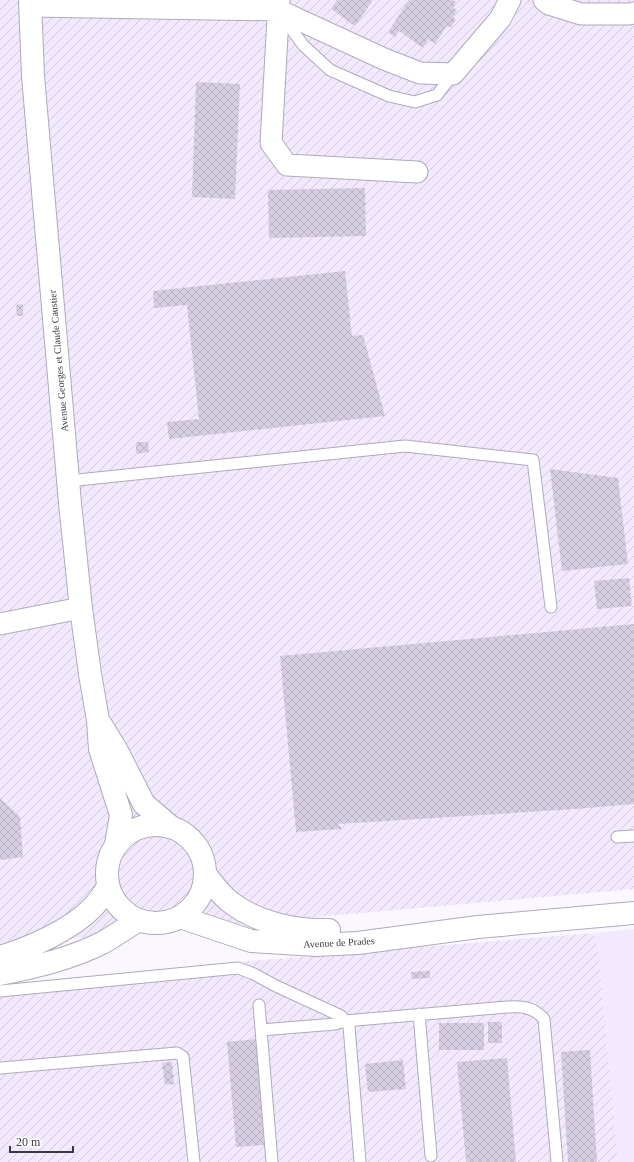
<svg xmlns="http://www.w3.org/2000/svg" width="634" height="1162" font-family="Georgia,serif">
<style>
.built{fill:#f2e9fe}
.industrial{fill:url(#industrial-furrows)}
.building{fill:url(#building-cross-hatch)}
.lines{fill:none;stroke-linecap:round;stroke-linejoin:round}
.service-casing{stroke:#b0a9ba;stroke-width:13}
.minor-casing{stroke:#b0a9ba;stroke-width:23}
.tertiary-casing{stroke:#b0a9ba;stroke-width:24}
.secondary-casing{stroke:#b0a9ba;stroke-width:24}
.service{stroke:#fff;stroke-width:11}
.minor{stroke:#fff;stroke-width:21}
.tertiary{stroke:#fff;stroke-width:22}
.secondary{stroke:#fff;stroke-width:22}
.labels{text-anchor:middle;stroke-width:3;stroke-linejoin:round;paint-order:stroke}
.street-label{font-size:10px;fill:#3c3840;stroke:#fff}
</style>
<defs>
<pattern id="industrial-furrows" width="10" height="10" patternUnits="userSpaceOnUse"><rect width="10" height="10" fill="#f2e9fe"/><path d="M-1 1l2-2M0 10L10 0M9 11l2-2" fill="none" stroke="#d0c9db"/></pattern>
<pattern id="building-cross-hatch" width="8" height="8" patternUnits="userSpaceOnUse"><rect width="8" height="8" fill="#d7cfe1"/><path d="M0 0l8 8M0 8l8-8" fill="none" stroke="#b9b2c2"/></pattern>
</defs>
<rect width="100%" height="100%" fill="#faf7ff"/>
<path class="built" d="M634,929V1162H618L598,948L593,933Z"/>
<path class="industrial" d="M0,0H634V889L0,945Z
M593,933L598,948L618,1162H0V985L238,962Z"/>
<path class="building" d="M337,0H373L355,26L331,9Z
M409,0H453L456,2L453,7L457,10L453,17L456,20L451,27H446L435,44L428,39L423,48L399,31L395,37L388,32Z
M196,82L240,84L235,199L192,197Z
M365,188L366,236L269,238L268,190Z
M345,271L352,336L363,335L385,416L169,439L167,422L199,419L187,305L154,308L153,291Z
M23,304V316H17L16,305Z
M136,442H148L149,452L136,454Z
M550,469L618,478L628,564L562,571Z
M629,578L632,606L597,609L594,581Z
M634,624V804L576,809L338,824L342,829L296,832L280,656Z
M0,798L20,817L23,857L0,860Z
M430,971V978L412,979L411,972Z
M488,1022H502V1043H488Z
M439,1023H484V1050H439Z
M256,1039L264,1145L236,1147L227,1042Z
M590,1050L597,1162H568L561,1052Z
M507,1058L516,1162H466L457,1062Z
M403,1060L406,1089L368,1092L365,1064Z
M172,1062L174,1084L165,1085L162,1063Z"/>
<g class="lines">
<defs>
<path id="service" d="M282,16L303,45L330,70L389,96L415,102L437,95L453,74
M68,481L405,446L533,460L551,607
M617,837L634,836
M0,991L238,968L254,974L276,986L341,1016L349,1026L360,1162
M259,1005L272,1162
M419,1014L431,1156
M261,1030L335,1024L345,1021L507,1007C523,1006 533,1007 544,1019L557,1162
M0,1068L177,1053L183,1057L194,1162"/>
<path id="minor" d="M279,0L271,143L287,165L417,172
M544,0L549,4L581,14H629L634,13
M30,6L278,10L384,59L420,73L453,74L500,19L510,0
M0,624L81,608"/>
<path id="tertiary" d="M30,0L33,76L70,503L81,608L90,674L98,720L100,749L121,815L116,844
M100,723L117,751L144,804L171,827"/>
<path id="secondary" d="M107 874a49 49 0 1 1 98 0a49 49 0 1 1-98 0Z
M206,875C213,884 220,894 229,901C256,923 295,931 329,930
M180,917L251,941L316,945L358,943L478,927L634,913
M0,957C30,948 71,930 93,907C99,901 103,894 108,887
M0,974C35,967 70,959 102,943C115,936 127,927 139,920"/>
</defs>
<use href="#service" class="service-casing"/>
<use href="#minor" class="minor-casing"/>
<use href="#tertiary" class="tertiary-casing"/>
<use href="#secondary" class="secondary-casing"/>
<use href="#service" class="service"/>
<use href="#minor" class="minor"/>
<use href="#tertiary" class="tertiary"/>
<use href="#secondary" class="secondary"/>
</g>
<g class="labels">
<g class="street-label">
<text transform="translate(58 361) rotate(-95)" y="4">Avenue Georges et Claude Caustier</text>
<text transform="translate(339 942) rotate(-3)" y="4">Avenue de Prades</text>
</g>
</g>
<path d="M10 1146v6h63v-6" fill="none" stroke="#3c3840" stroke-width="2"/>
<text x="16" y="1146" font-size="12" fill="#3c3840" stroke="#ffffff" stroke-width="3" paint-order="stroke">20 m</text>
</svg>
